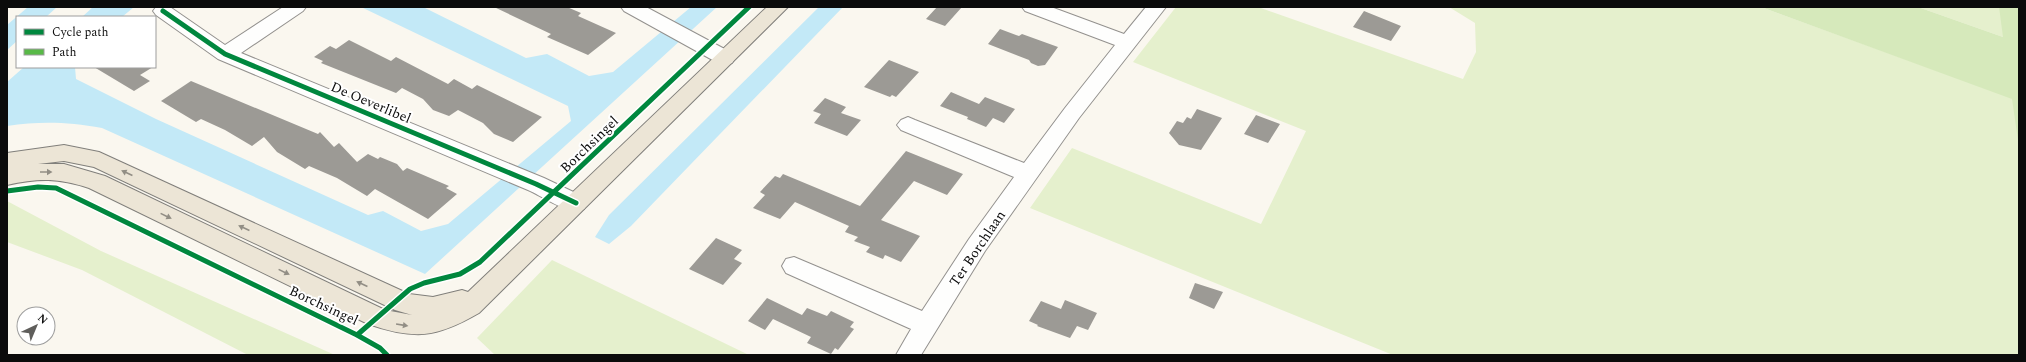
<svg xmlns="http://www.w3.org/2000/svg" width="2026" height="362" font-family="Spectral,serif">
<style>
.green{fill:#e5f0cd}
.forest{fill:#d6e9bb}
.water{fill:#c3e9f7}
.building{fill:#9c9a95}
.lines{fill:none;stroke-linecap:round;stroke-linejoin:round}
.minor-casing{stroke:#93918e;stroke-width:2}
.major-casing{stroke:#807f7b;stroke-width:2}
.minor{fill:#fefefd;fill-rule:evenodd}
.major{fill:#ece5d6;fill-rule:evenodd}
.cycleway-casing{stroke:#fff;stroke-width:8}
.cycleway{stroke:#00873e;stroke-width:5}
.oneway{fill:#928e85}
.labels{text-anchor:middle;stroke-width:4;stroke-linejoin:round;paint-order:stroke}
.street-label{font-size:14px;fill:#0b0b0b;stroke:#fff}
</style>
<rect width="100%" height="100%" fill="#faf7ef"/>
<path class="green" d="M1176,7H1258L1463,79L1476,52L1475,23L1449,7H1761L2012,98L2003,37L1918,7H2019V355H1393L1030,208L1072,148L1261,224L1306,131L1133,62Z
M7,201L101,251L335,355H248L82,270L7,242Z
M552,260L749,355H495L477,338Z"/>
<path class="forest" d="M1761,7H1918L2003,37L1999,7H2019V147L2012,99Z"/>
<path class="water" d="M28,7H57L46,17H17V41L7,50V25Z
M93,7H134L122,17H82Z
M361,7H423L526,58L547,54L589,76L613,72L691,7H717L425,274L102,128C68,122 41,121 7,126V82L24,67H75L76,79L156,119L368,215L383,211L421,231L448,224L571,121L568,106Z
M819,7H843L631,226L609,244L595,237L609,215Z"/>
<path class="building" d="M494,7H567L581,13L578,16L616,33L588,55L547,37L551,34Z
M937,7H962L945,26L926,19Z
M1364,11L1401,26L1391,41L1353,27Z
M1000,29L1019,36L1022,34L1058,47L1045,65L1038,66L1031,63L1029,60L988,44Z
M349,40L391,61L396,57L448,84L454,79L472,89L477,85L542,117L513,142L494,134L483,123L458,110L449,116L433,110L423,99L402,88L396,93L321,63L323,61L314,57L330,46L336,49Z
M889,60L919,72L896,97L892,95L890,97L864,87Z
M94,67H153L140,75L150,81L134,91Z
M191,81L318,134L320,132L334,147L339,143L357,162L368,154L378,159L380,157L397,164L403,171L407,168L449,186L446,188L457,194L428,219L375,189L367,196L337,178L309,166L305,169L277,152L264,137L252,146L225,130L201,119L196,122L161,101Z
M951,92L979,104L985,97L1015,109L1004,123L993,118L986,127L967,119L968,117L940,106Z
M825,98L846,107L841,113L861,120L847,136L814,123L821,114L813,111Z
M1197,109L1222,118L1201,150L1179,145L1169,133L1177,121L1183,123L1187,117L1191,119Z
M1256,115L1280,124L1268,143L1244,134Z
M906,151L963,174L947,195L914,181L881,220L920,236L901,262L885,255L883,259L866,252L870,247L854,241L858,237L845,232L849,226L795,202L780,219L753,208L765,195L760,192L775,176L780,178L783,174L860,206Z
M716,238L742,250L734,259L742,263L723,285L689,269Z
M1195,283L1223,292L1214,309L1189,298Z
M767,298L802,315L807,308L827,316L831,311L854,322L850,327L854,329L838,350L835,348L831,354L807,343L811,337L773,319L765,330L748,321Z
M1065,300L1097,313L1088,330L1077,326L1070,338L1037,326L1038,325L1029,321L1041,301L1061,309Z"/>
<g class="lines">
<defs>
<path id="minor" d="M156,7H170L225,45L283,7H306L303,11L241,53L544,178L584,197L587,203L584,209C567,215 544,197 528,190L218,59L156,15L153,11Z
M621,7H646L732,53L735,58L732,63L725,65L718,63L624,11Z
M1022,7H1051L1124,34L1146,7H1166L1079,118L985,251L921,355H896L911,329L786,273L782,266L786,259L794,257L922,311L969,239L1014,177L901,130L897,125L901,120L908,117L915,120L1024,163L1065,108L1115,45L1025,11Z"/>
<path id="major" d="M767,7H788L479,313C436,338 415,340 368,324L89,188C58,178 39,178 7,185V153L64,145L99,152L409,294L433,297L462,290L468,292ZM64,161L94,167L395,310L412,315L385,310L105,176L64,164H38Z"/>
</defs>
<use href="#minor" class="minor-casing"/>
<use href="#major" class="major-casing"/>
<use href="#minor" class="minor"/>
<use href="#major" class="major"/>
<defs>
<path id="cycleway" d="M163,11L225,54L536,184L576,203
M7,191L38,187L56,188L357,335L380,348L387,355
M357,335L410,289L424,283L460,274L480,262L749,7"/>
</defs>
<use href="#cycleway" class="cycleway-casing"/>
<use href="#cycleway" class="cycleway"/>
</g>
<defs><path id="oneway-solid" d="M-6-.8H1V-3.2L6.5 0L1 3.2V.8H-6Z"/></defs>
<g class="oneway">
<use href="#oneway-solid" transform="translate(46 172)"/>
<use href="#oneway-solid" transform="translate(127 173) rotate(-155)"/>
<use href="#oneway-solid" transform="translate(166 216) rotate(26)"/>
<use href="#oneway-solid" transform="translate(244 228) rotate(-155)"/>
<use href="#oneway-solid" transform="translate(284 272) rotate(26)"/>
<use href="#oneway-solid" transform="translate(362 284) rotate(-155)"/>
<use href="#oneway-solid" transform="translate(402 325) rotate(9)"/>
</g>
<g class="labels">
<g class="street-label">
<text transform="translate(371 102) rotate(23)" y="5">De Oeverlibel</text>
<text transform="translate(589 144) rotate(-44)" y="5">Borchsingel</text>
<text transform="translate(977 248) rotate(-56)" y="5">Ter Borchlaan</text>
<text transform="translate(324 305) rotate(25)" y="5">Borchsingel</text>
</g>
</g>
<rect width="2026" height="362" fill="none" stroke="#0b0b0b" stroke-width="16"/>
<rect x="16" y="16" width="140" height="52" fill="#ffffff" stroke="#9d9d9d"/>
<rect x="24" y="29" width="20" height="6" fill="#00873e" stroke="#9d9d9d"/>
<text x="52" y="36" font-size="12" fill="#0b0b0b">Cycle path</text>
<rect x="24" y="49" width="20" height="6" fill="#58b947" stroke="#9d9d9d"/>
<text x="52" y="56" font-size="12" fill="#0b0b0b">Path</text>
<g transform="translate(36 326) rotate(44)"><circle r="19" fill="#ffffff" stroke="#9d9d9d"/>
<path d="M0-3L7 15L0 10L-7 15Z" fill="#5f5e5b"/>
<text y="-6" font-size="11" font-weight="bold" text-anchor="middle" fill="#0b0b0b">N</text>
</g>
</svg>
